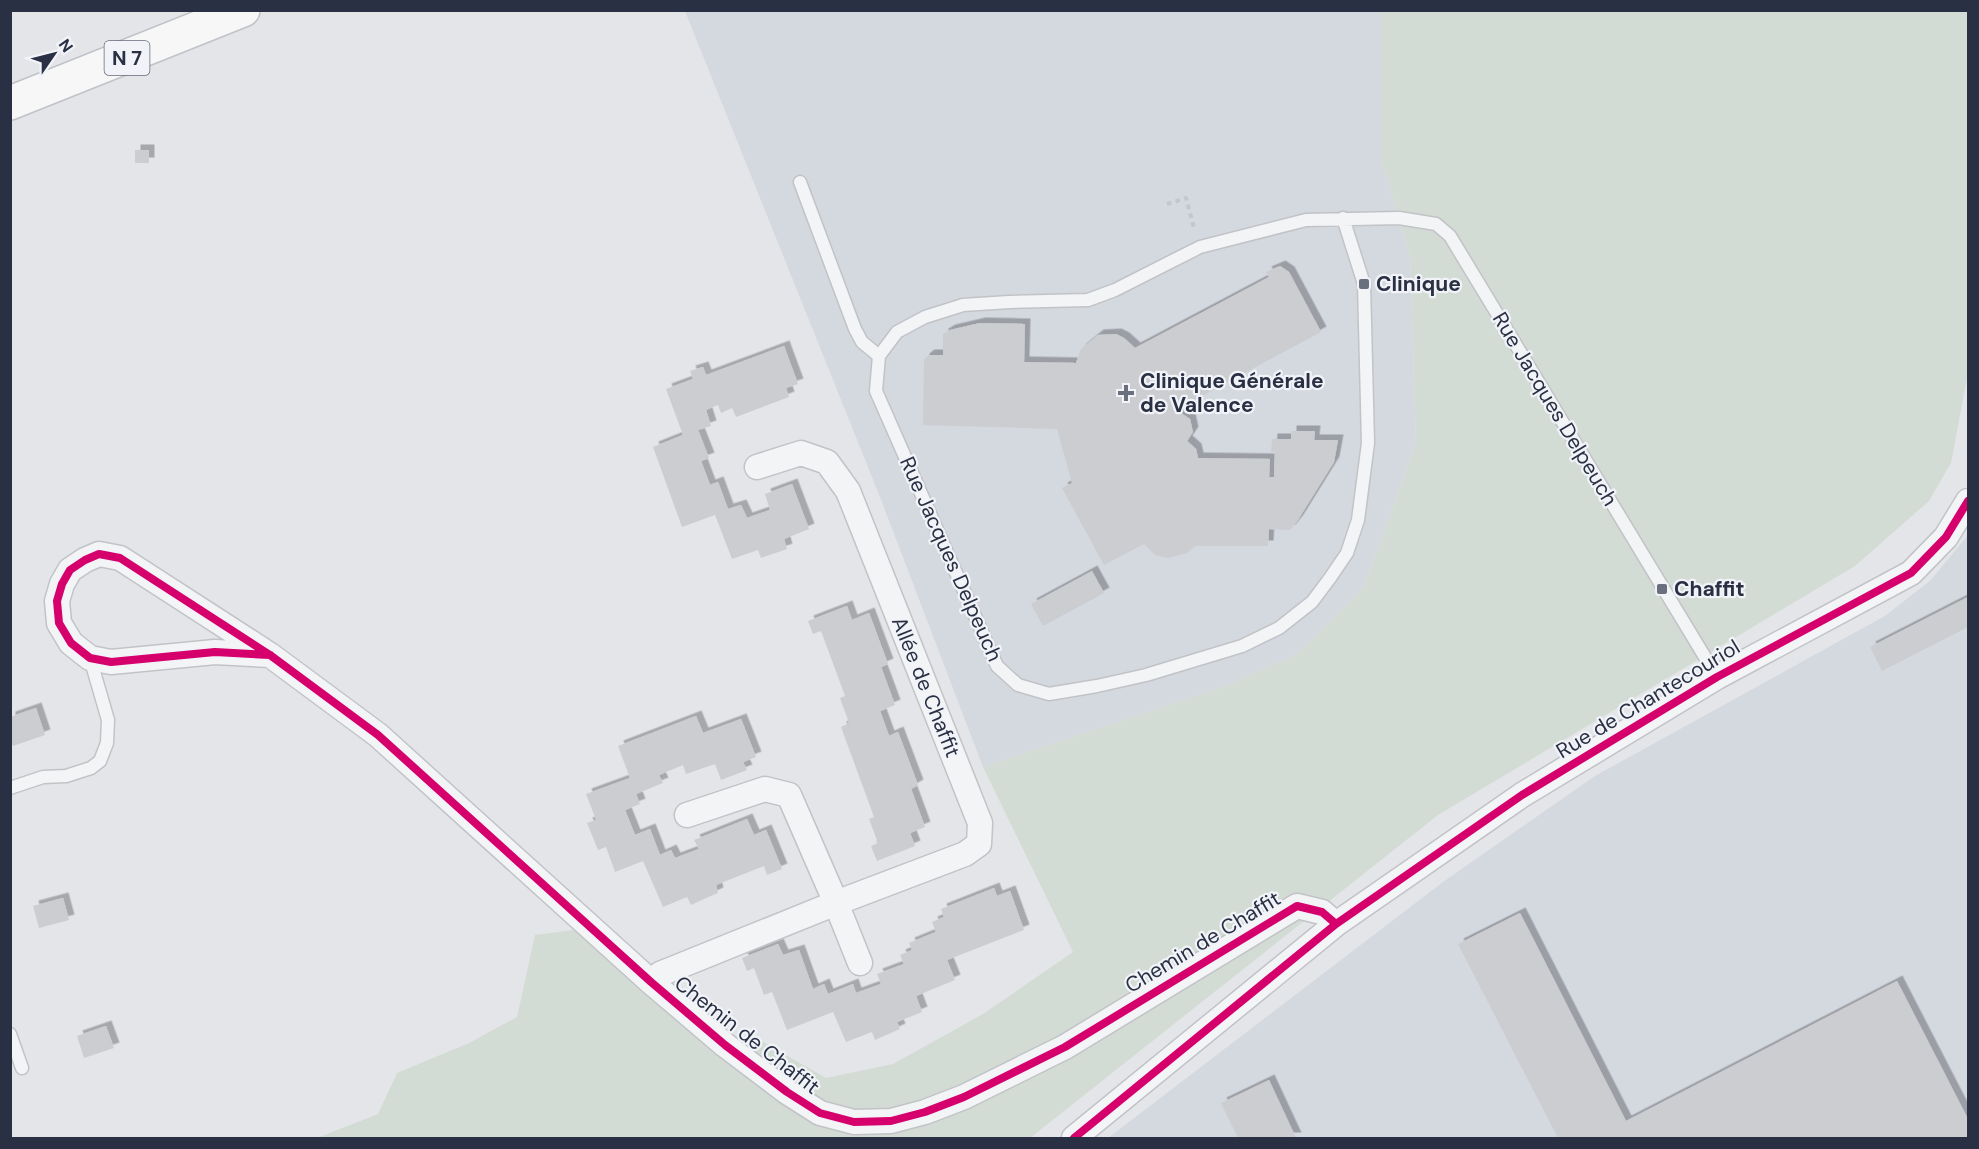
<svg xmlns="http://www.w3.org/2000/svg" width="1979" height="1149" font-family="'DM Sans',sans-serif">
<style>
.built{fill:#d4d8df}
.green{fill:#d3dcd4}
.building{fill:#cccdd1;filter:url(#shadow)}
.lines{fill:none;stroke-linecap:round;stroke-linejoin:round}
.service-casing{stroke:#c2c3c7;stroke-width:15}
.minor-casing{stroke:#c2c3c7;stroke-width:27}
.primary-casing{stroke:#bfc2c7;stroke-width:36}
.path{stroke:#c5c6cb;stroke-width:4;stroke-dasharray:4.5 4.5;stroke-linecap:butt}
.service{stroke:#f3f4f6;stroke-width:12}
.minor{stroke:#f3f4f6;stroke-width:24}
.primary{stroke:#f7f7f7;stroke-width:33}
.cycleway-casing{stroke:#f1f3f8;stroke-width:11}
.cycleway{stroke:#d6006c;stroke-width:8}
.poi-dot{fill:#6a6f7d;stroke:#f1f3f8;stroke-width:2}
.labels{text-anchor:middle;stroke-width:4.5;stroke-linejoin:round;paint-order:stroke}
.shield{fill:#f1f3f8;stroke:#656a79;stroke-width:1.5}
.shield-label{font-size:20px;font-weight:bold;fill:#293043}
.poi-label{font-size:21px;font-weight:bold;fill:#293043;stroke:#f1f3f8;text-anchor:start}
.street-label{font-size:21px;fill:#293043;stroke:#f1f3f8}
</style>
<defs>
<filter id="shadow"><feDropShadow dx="5.5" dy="-5.5" stdDeviation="0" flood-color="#0004"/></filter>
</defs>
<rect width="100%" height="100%" fill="#e4e5e9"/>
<path class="built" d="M685,11H1381V159L1410,256L1416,443L1364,587L1297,654L1227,685L983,767L880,497Z
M1968,535V1138H1108L1443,882L1595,776L1885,616L1931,580Z"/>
<path class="green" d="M1381,11H1968V373L1951,463L1929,501L1855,566L1438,815L1030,1138H317L378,1114L397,1073L469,1043L517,1017L535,935L581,929L696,1035L758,1039L826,1078L893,1064L983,1014L1073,952L983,767L1227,685L1297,654L1364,587L1416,443L1410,256L1381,159Z"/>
<path class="building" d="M135,150H149V163H135Z
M1280,266L1289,272L1321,332L1176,410L1190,419L1193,432L1187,441L1196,449L1198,458L1270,459L1269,477H1274L1275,452H1271L1272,439H1291V431H1315L1314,440H1338L1334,462L1298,520L1290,530L1269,529L1268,546H1195L1187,553L1168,558L1155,555L1144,544L1104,565L1062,488L1072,483L1057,429L923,425L924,359L929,355H943V334L950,330L980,323L1025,324L1024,362L1076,363L1081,349L1098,335L1116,334L1124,338L1135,348L1269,277L1266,272Z
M784,346L798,384L786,388L789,397L736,417L732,408L721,413L718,405L706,410L711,426L698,430L709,458L701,461L710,485L718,482L728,509L741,505L747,518L770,510L765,494L792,484L809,529L784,539L787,549L761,558L758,550L732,559L715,515L682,527L653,447L683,435L666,389L693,379L690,371L703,367L706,375Z
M1092,571L1104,593L1043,626L1031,604Z
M1968,597V627L1882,671L1870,647Z
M847,606L852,620L869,613L888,664L881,667L895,705L880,711L889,736L898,732L918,785L911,789L925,827L910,833L915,846L877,861L871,846L878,843L869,819L874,817L841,727L849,723L840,698L845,696L821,631L813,634L808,621Z
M36,708L45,735L13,746L10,739V717Z
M696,716L703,733L741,719L756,757L743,762L747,770L721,780L715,764L686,774L683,765L659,775L663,783L636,794L640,804L625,810L635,835L650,829L660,855L671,850L675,858L699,849L694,840L747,819L754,835L766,830L782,869L767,875L764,866L716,885L718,893L704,899L691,905L687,897L663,907L643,861L615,872L606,847L598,850L587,823L596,820L586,794L630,778L618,746Z
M994,888L997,896L1010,891L1024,930L947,960L955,980L916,996L922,1012L897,1022L900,1029L875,1040L872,1032L846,1042L833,1012L787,1030L772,992L764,995L754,968L747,971L742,958L778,944L783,955L799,950L813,989L824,984L828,994L853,984L856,993L881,984L877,974L904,964L900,955L912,950L909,943L936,932L932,922L944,917L941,909Z
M63,898L69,920L39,928L33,906Z
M1520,913L1626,1121L1897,981L1968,1119V1138H1558L1458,944Z
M106,1026L114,1048L84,1058L77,1036Z
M1269,1080L1296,1138H1238L1221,1103Z"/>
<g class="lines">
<defs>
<path id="service" d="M800,182L855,329L862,342L879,356
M1343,218L1364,284L1368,443L1358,520L1347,553L1330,578L1312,602L1279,628L1242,646L1146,675L1097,686L1049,694L1018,685L997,666L876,391L879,356L897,332L925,317L963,305L1009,302L1088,300L1115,290L1200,247L1306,220L1399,218L1436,224L1450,236L1717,677
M10,788L43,777L66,776L91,768L100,761L107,743L108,720L90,658
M10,1034L22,1068"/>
<path id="minor" d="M270,655L215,652L111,662L90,658L71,643L59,623L57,601L62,584L70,570L85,560L99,554L120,558L270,655L378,735L651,982L725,1045L787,1092L820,1113L854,1122L891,1121L925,1112L964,1097L1065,1047L1297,906L1322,912L1336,924
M687,815L765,789L789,795L836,903L860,963
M651,982L660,974L836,903L965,854L979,844L980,823L848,491L827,462L801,453L757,467
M1074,1138L1336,924L1522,795L1717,677L1911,573L1946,537L1968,501"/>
<path id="primary" d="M10,103L243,10"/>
</defs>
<use href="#service" class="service-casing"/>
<use href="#minor" class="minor-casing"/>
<use href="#primary" class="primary-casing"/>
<path class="path" d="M1167,204L1186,198L1194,228"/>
<use href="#service" class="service"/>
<use href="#minor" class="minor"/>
<use href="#primary" class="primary"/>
<defs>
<path id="cycleway" d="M270,655L215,652L111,662L90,658L71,643L59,623L57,601L62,584L70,570L85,560L99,554L120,558L270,655L378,735L651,982L725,1045L787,1092L820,1113L854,1122L891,1121L925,1112L964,1097L1065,1047L1297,906L1322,912L1336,924
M1074,1138L1336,924L1522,795L1717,677L1911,573L1946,537L1968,501"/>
</defs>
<use href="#cycleway" class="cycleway-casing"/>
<use href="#cycleway" class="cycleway"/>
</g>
<g class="poi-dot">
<rect x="1358" y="278" width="12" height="12" rx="3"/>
<path d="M1123 384h6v6h6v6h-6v6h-6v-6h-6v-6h6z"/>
<rect x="1656" y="583" width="12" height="12" rx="3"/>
</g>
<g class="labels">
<rect class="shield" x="104.5" y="41" width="45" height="34" rx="4.5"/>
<g class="shield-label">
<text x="127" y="65">N 7</text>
</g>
<g class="poi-label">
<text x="1376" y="291">Clinique</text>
<text x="1140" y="388">Clinique Générale<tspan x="1140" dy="24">de Valence</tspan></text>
<text x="1674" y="596">Chaffit</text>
</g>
<g class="street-label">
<text transform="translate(1555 409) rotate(59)" y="7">Rue Jacques Delpeuch</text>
<text transform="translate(951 559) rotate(66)" y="7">Rue Jacques Delpeuch</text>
<text transform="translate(926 687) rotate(68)" y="7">Allée de Chaffit</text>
<text transform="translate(1648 699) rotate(-31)" y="7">Rue de Chantecouriol</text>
<text transform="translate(1203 942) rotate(-31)" y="7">Chemin de Chaffit</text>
<text transform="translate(747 1035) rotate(38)" y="7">Chemin de Chaffit</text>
</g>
</g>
<rect width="1979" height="1149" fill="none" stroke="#293043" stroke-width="24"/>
<g transform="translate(54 54) rotate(55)" stroke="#f1f3f8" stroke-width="4.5" paint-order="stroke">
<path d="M0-4.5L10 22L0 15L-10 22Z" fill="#293043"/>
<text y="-9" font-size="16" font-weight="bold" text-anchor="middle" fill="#293043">N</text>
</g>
</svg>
